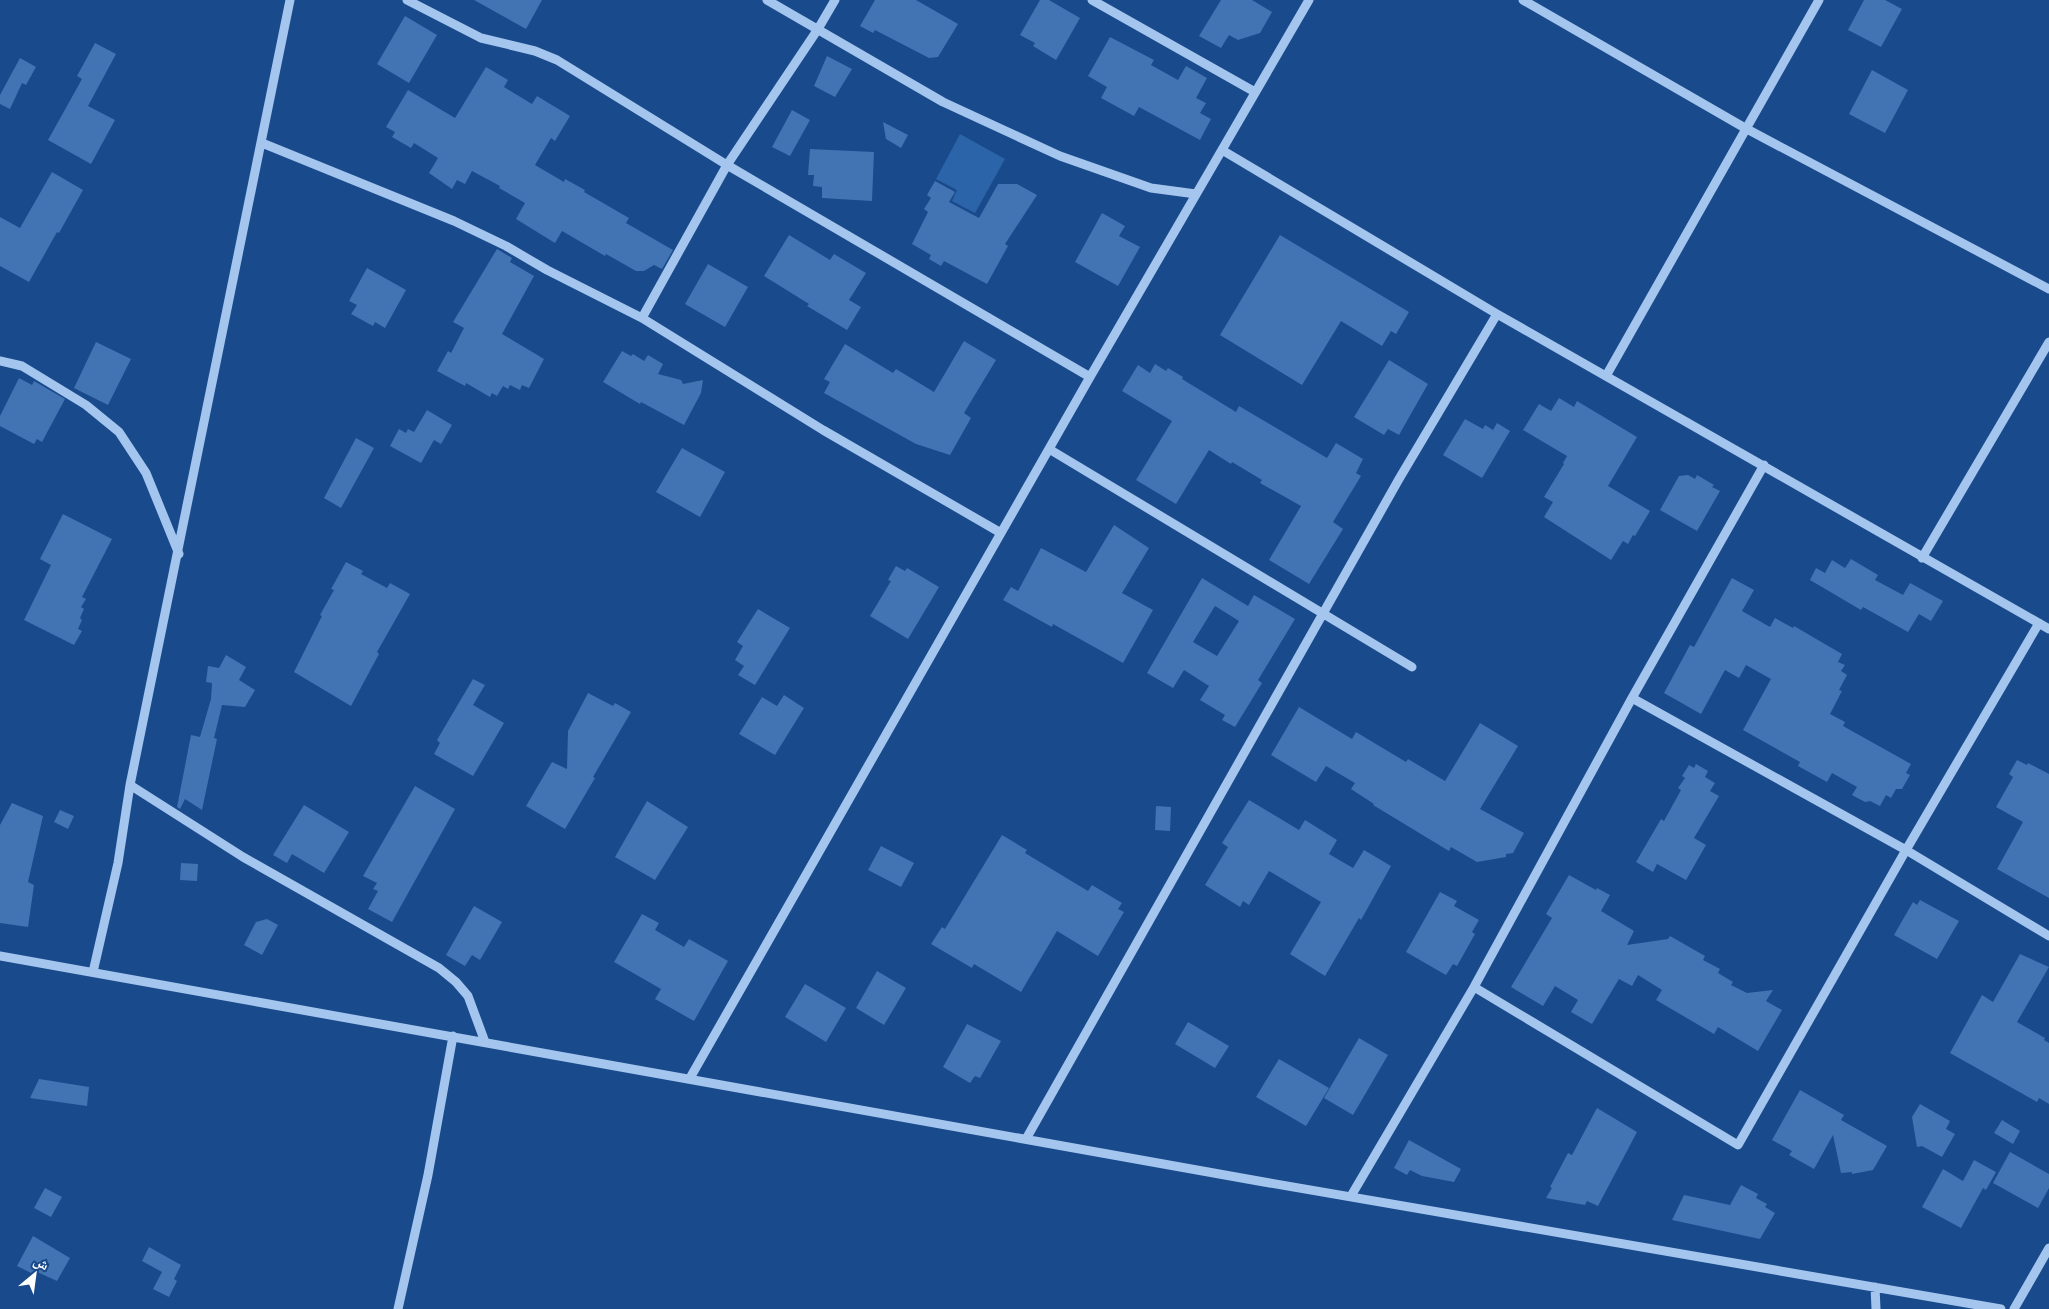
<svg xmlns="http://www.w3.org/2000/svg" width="2049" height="1309" font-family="Cabin,'Noto Naskh Arabic',sans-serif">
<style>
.green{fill:#2c64a9}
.building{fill:#4274b3;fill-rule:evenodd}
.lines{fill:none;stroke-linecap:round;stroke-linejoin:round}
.minor{stroke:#a4c5ee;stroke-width:9}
</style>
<rect width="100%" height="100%" fill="#194a8b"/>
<path class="green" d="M960,134L1005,159L975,213L952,201L957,190L936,179Z"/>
<path class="building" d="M474,0H542L526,29Z
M875,0H916L958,24L938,57L929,58L875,30L873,33L860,26Z
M1040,0H1049L1080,18L1056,60L1033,46L1035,43L1020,35Z
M1221,0H1252L1272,12L1260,33L1238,40L1229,35L1221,48L1199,36Z
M1864,0H1885L1902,9L1881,47L1848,30Z
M405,16L437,35L409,83L377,64Z
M1110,37L1154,60L1151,65L1178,80L1186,66L1207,78L1196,98L1206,103L1200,113L1211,119L1200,140L1139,107L1134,116L1101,98L1107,87L1088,76Z
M95,43L116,54L88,106L115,120L91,164L48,140L82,79L77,76Z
M827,56L852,69L835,97L814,86Z
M20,58L36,67L26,85L22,83L10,109L0,104V95Z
M486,67L508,80L504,87L532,104L537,96L570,116L555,141L551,138L535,165L564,182L565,179L585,190L584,192L629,218L626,223L673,250L662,269L654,265L644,271H636L606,254L605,256L562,231L555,243L516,219L525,203L499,188L500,186L472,171L465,184L457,180L452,189L429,173L438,158L414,143L411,148L392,137L395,132L386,127L408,90L455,118Z
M1872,70L1908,90L1885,133L1849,114Z
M792,110L810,120L790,156L772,147Z
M883,122L908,135L901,148L886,139Z
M810,149L874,152L872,201L822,198V187L813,186L814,175H808Z
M52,172L83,190L59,233L57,232L29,282L0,266V217L20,228Z
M935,181L955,192L949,202L979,218L998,184H1017L1037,195L1005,244L1008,246L987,284L944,261L941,266L929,259L931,255L912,244L928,212L924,209L931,198L927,195Z
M1102,213L1125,226L1119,236L1140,247L1118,286L1075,262Z
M789,235L830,260L834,254L866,273L849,300L861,307L847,330L807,306L809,304L764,276Z
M1280,235L1409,312L1396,334L1391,331L1382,346L1341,321L1302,385L1220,335Z
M497,249L512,258L510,262L534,276L502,334L544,359L529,388L522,385L520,390L510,385L508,389L503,386L497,396L492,393L490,397L466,383L465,386L437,371L448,351L451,353L464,328L453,322Z
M708,264L748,287L725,327L685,304Z
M367,268L406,290L385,328L375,322L373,326L351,314L357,305L349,301Z
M964,341L996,360L964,413L971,418L950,455L916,444L824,393L830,382L824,379L845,344L893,373L896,369L934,392Z
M96,342L131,359L108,405L74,388Z
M622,351L631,356L633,354L644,361L648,355L663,364L658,374L681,380L683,384L703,380L701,393L684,425L641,402L640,404L603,382Z
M1389,360L1428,384L1399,435L1388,429L1384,435L1354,417Z
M1155,364L1166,371L1168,368L1183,377L1182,379L1236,412L1239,406L1327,458L1336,443L1363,459L1356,473L1361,476L1333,522L1343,529L1309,584L1269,560L1301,506L1260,483L1262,480L1232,462L1231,464L1209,450L1176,504L1136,480L1172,421L1122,391L1138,365L1150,373Z
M19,378L32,385L34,381L65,399L42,442L37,439L34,444L0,426V416Z
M1559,398L1574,407L1577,401L1637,437L1608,486L1650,511L1635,536L1633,535L1628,544L1623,541L1611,560L1544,517L1553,502L1544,497L1564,464L1563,463L1567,456L1523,430L1539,404L1551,411Z
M427,410L452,425L441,444L434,440L421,463L390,446L399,429L406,433L408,429L414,432Z
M1465,419L1483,429L1485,425L1493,430L1497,423L1510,431L1482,478L1443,455Z
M356,438L374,448L341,508L324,498Z
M682,448L725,472L700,517L656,492Z
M1688,475L1695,479L1697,475L1714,485L1712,487L1720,491L1697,531L1660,510L1679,476Z
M63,514L112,539L82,597L86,599L81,607L84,609L80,618L82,620L78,629L82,631L74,645L24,620L51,565L40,559Z
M1114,525L1149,548L1122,593L1153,610L1123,663L1053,624L1052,627L1003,600L1011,587L1018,591L1041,548L1086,572Z
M1851,559L1878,575L1875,580L1903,595L1910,583L1943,601L1931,621L1919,614L1908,632L1863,607L1861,610L1810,580L1816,568L1825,573L1832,560L1845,568Z
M346,562L363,571L361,574L387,588L390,583L410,594L377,652L379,654L351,706L294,672L322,616L320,615L334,590L331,589Z
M896,566L905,571L907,568L939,587L908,639L870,616L891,581L888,580Z
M1202,578L1248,606L1254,595L1295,619L1258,680L1262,683L1235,727L1222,720L1225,715L1200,700L1209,686L1184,670L1173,688L1147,673ZM1215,606L1239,621L1217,656L1193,642Z
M1732,578L1754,590L1742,611L1770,627L1775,618L1793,628L1794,626L1842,654L1838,662L1845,665L1841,671L1847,675L1839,690L1842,691L1830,714L1845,722L1843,726L1911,764L1906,773L1910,775L1902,789H1896L1891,798L1886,795L1880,806L1870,801L1865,802L1852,795L1857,787L1832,773L1827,782L1798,766L1800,762L1743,730L1771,679L1746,665L1739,678L1725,670L1701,714L1664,693L1690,645L1694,647Z
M758,609L790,628L755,685L738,675L744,666L735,660L743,646L737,642Z
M226,655L246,667L239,680L255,690L245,707L222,705L214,738L217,739L202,810L185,799L180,809L177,807L191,735L200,737L211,699L212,683L206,682L208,666L219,668Z
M473,679L485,685L473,705L504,723L473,776L434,754L440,743L437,740Z
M588,693L613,706L615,703L631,712L593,777L595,778L565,829L526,806L552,762L567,769L568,731Z
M784,695L804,708L775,755L739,734L762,697L777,706Z
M1299,707L1352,739L1356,732L1406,762L1408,759L1445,781L1480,723L1518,746L1480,809L1524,833L1513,853L1506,854V857L1477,862L1451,847L1449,851L1373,805L1374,804L1351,789L1355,783L1326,766L1316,782L1271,755Z
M2017,760L2027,765L2028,763L2049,774V898L1997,869L2023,822L1996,807L2013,777L2009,774Z
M1696,764L1708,771L1705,777L1715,783L1710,791L1719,796L1694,838L1706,845L1686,880L1657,864L1653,872L1636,862L1661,819L1664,821L1681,790L1678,788L1685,778L1682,776L1689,765L1694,768Z
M415,786L455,809L392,922L368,909L378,891L373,889L377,883L363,876Z
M1249,800L1299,830L1305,820L1337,840L1329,854L1353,868L1364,850L1391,866L1361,920L1359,918L1325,976L1290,954L1321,902L1269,871L1249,905L1243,901L1240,907L1205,885L1228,847L1222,843Z
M647,801L688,827L655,880L615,857Z
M12,803L43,816L28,882L34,885L28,927L0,923V825Z
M304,805L349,832L324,873L292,854L287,863L273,855Z
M1156,806L1171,807L1170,831L1155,830Z
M60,810L74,816L68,829L54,822Z
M1002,835L1027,850L1025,853L1088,891L1092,885L1122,903L1118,909L1124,912L1098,956L1057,931L1021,992L974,964L972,968L931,944L942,927L945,929Z
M881,846L914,863L901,887L868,870Z
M181,863L198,864L197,881L180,880Z
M1569,875L1596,890L1597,888L1610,895L1601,911L1634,931L1627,945L1668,939L1670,936L1705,956L1703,960L1720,969L1718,973L1733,982L1731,985L1747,993L1773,990L1766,1001L1782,1010L1758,1051L1718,1027L1714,1034L1656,1000L1662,990L1638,975L1632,986L1619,979L1592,1024L1571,1012L1578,1000L1555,986L1543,1006L1511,987L1552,918L1546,914Z
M1440,892L1457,901L1454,906L1479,920L1472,932L1475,934L1457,966L1453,964L1446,975L1406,952Z
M1920,900L1959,921L1937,959L1894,935L1913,902L1917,905Z
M474,906L502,922L480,960L472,955L465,966L446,955Z
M642,914L659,923L655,930L684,947L689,939L728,961L694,1021L655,999L661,989L614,962Z
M267,919L278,925L262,955L244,945L256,922Z
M2020,954L2049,967L2017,1022L2045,1038L2044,1040L2049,1043V1104L2039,1098L2037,1102L1950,1053L1982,995L1993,1002Z
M877,971L906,988L884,1025L856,1008Z
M805,984L846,1008L826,1042L785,1017Z
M1188,1022L1229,1046L1215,1068L1175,1044Z
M967,1024L1001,1041L980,1078L975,1076L970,1083L943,1067Z
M1359,1038L1388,1055L1353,1115L1324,1098Z
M1279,1059L1329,1088L1306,1126L1256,1097Z
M39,1079L89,1087L87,1106L30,1098Z
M1800,1090L1844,1115L1841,1120L1887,1146L1873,1170L1852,1174V1172L1841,1173L1833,1135L1814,1169L1789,1155L1792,1151L1772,1140Z
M1920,1104L1950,1121L1946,1129L1955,1134L1942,1157L1922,1146L1917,1147L1912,1117Z
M1597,1108L1637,1132L1598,1206L1587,1201L1585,1205L1546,1198L1552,1188L1550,1187L1568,1153L1572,1155Z
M2002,1120L2020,1131L2013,1144L1994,1133Z
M1409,1140L1461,1169L1454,1182L1422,1176L1410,1170L1407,1175L1394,1168Z
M2010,1152L2049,1174V1188L2038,1208L1993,1183Z
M1974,1160L1996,1172L1986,1190L1983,1188L1961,1228L1922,1207L1943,1169L1963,1181Z
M1741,1185L1758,1194L1756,1198L1767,1204L1765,1207L1775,1213L1760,1239L1672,1220L1684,1195L1730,1205Z
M45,1188L62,1197L51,1217L34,1208Z
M33,1236L70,1258L57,1281L35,1271L33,1274L17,1266Z
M149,1247L181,1265L174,1279L177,1281L169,1297L153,1289L162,1272L142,1261Z"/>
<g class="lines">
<path class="minor" d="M407,0L481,38L535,51L557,60L727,165L1090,377
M767,0L943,102L1060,156L1151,188L1196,194
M1092,0L1255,92
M1523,0L1745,128L2049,289
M262,143L454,221L506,246L547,270L642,318L823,430L1001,533
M1222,150L1497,314L2049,629
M642,318L727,165L818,29L835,0
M0,361L22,366L86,405L119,432L146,473L179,554
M1606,376L1819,0
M1049,449L1412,667
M1922,558L2049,342
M1632,698L1906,850L2049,936
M130,785L243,857L439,968L456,982L468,996L485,1042
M0,956L1264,1182L2001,1309
M93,972L118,863L130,785L290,0
M1474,987L1738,1145L1906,850L2039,623
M690,1078L1090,377L1309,0
M1026,1139L1399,479L1497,314
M1351,1196L1474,987L1632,698L1764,465
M1875,1287L1876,1309
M398,1309L428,1175L453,1036
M2014,1309L2049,1248"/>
</g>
<g transform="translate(35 1274) rotate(29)" stroke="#194a8b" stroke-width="4" paint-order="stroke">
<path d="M0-4L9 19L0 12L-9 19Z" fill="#ffffff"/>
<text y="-8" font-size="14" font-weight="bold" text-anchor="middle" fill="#ffffff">ش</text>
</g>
</svg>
